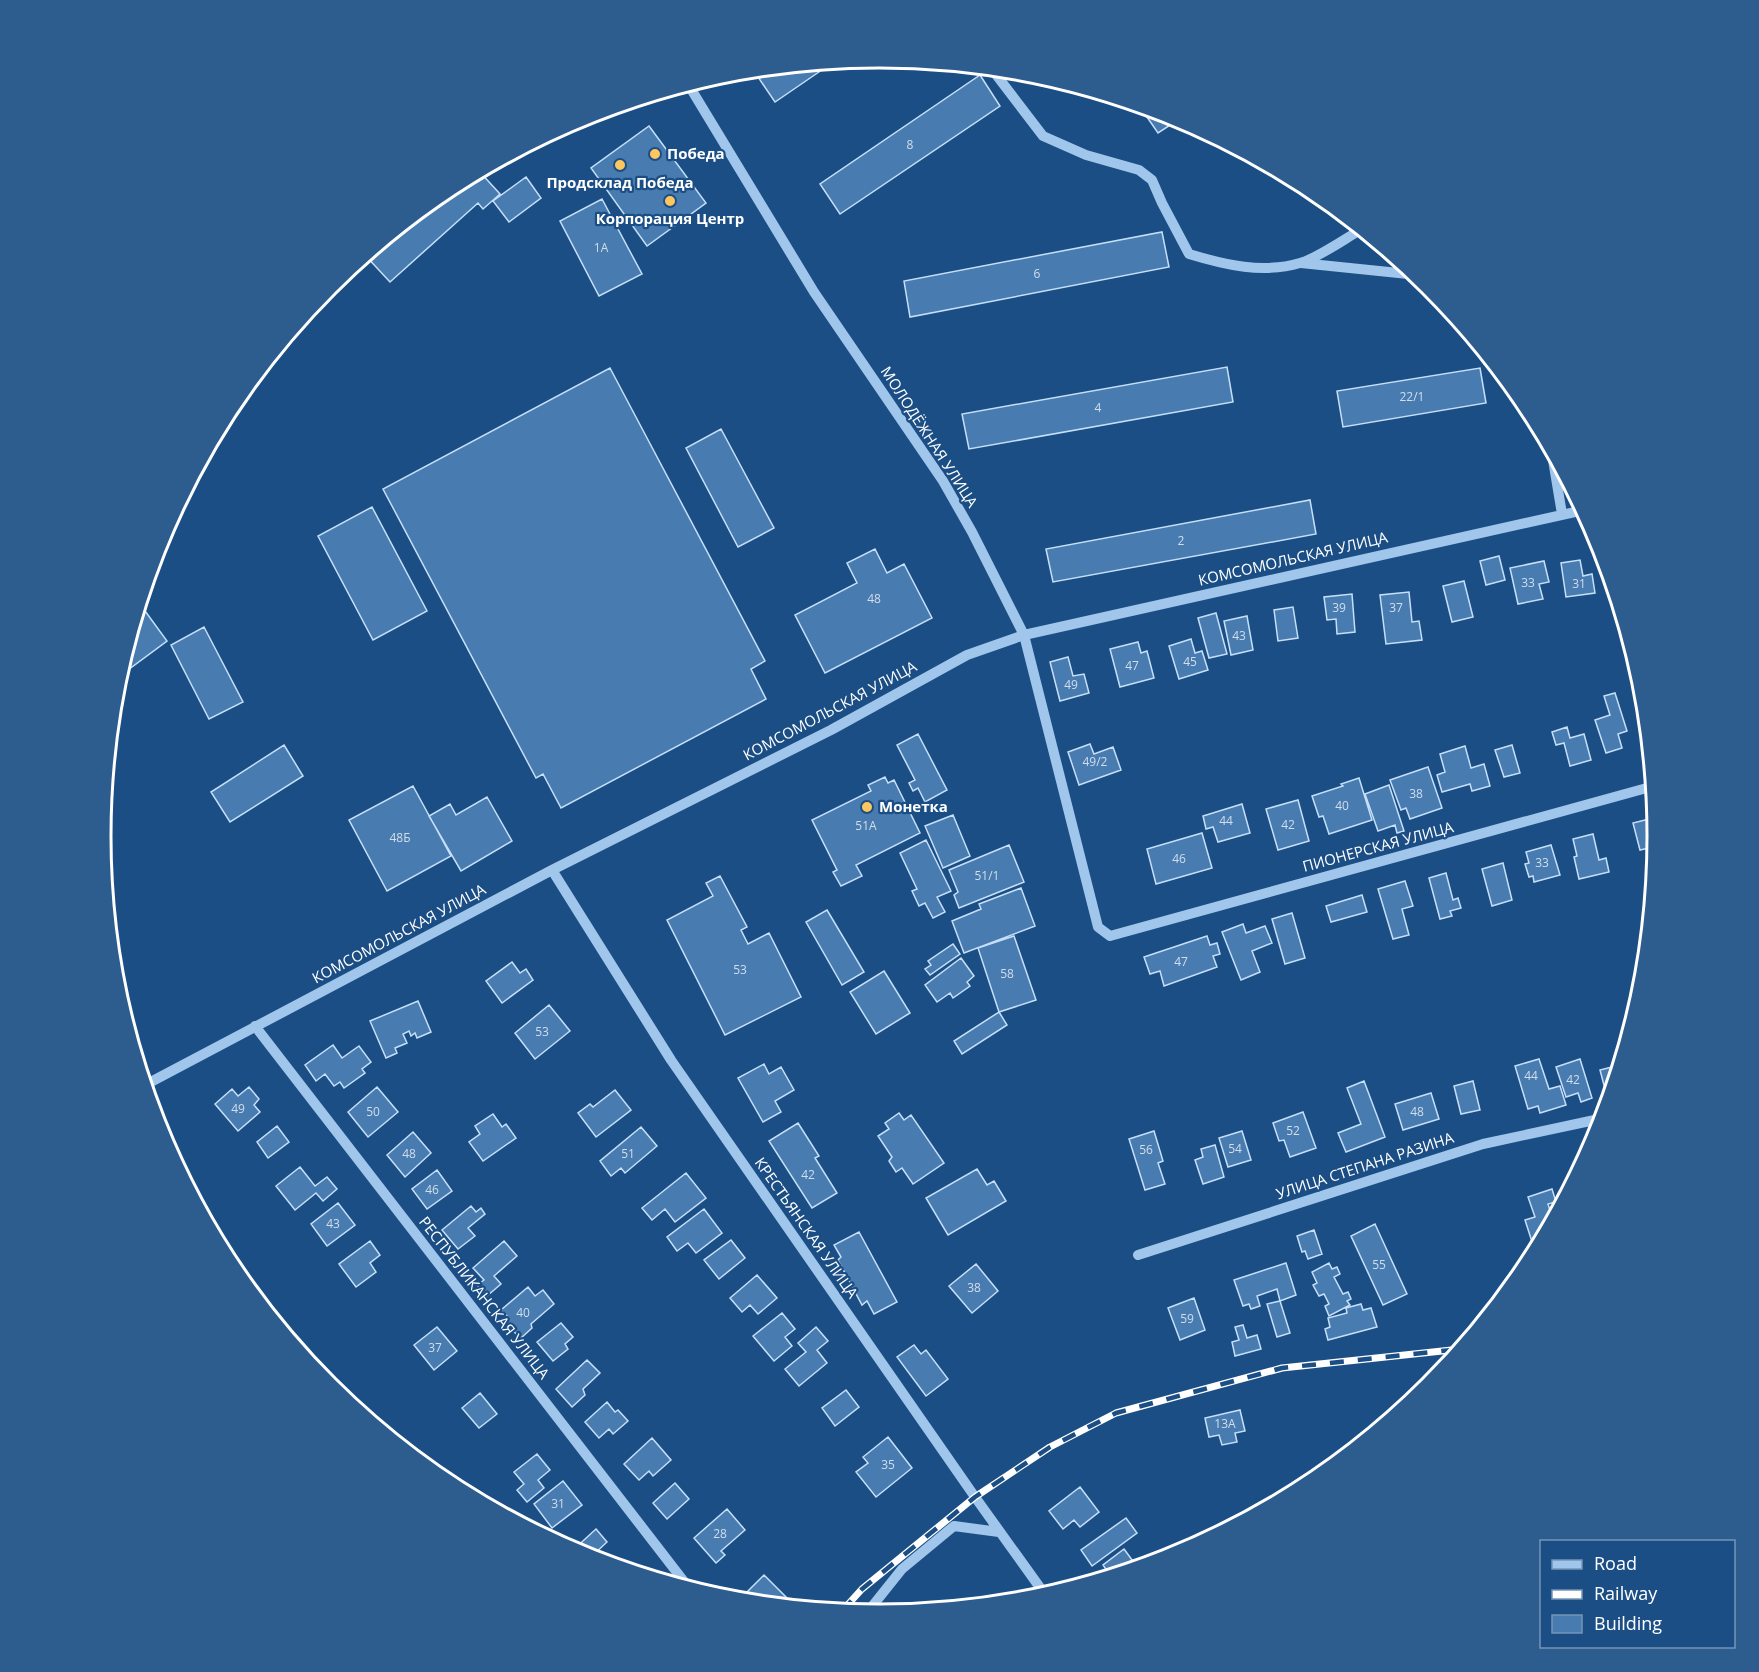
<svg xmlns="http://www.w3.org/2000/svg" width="1759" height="1672" font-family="'Open Sans',sans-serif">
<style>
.building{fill:#487bb0;stroke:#c6dff8;stroke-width:1.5}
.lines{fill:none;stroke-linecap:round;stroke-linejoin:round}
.minor{stroke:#a1c6eb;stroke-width:10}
.rail-casing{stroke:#fff;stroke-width:7}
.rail{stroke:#1b4e85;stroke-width:4.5;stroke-dasharray:14;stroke-linecap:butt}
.poi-dot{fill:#fdc75d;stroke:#1b4e85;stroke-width:2}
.labels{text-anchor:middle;stroke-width:4.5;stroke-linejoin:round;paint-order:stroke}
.number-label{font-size:12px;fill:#d1deeb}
.poi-label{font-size:15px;font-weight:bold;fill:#fff;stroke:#1b4e85;text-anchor:start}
.street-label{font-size:15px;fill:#fff;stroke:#1b4e85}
.rim{fill:none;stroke:#fff;stroke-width:3}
</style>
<rect width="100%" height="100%" fill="#1b4e85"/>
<path class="building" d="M835,61L775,102L756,74L764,68Z
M980,75L1000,106L840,214L820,184Z
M1138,104L1178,116L1181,118L1158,133Z
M649,126L706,203L647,246L591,168Z
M479,171L500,194L483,209L478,203L390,282L365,255L447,188Z
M526,177L541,198L509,222L493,201Z
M602,199L642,274L599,296L560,221Z
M1162,232L1169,267L910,317L904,281Z
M1227,367L1233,402L969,449L962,414Z
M610,368L765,661L751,669L766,699L561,808L543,774L536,778L383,489Z
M1480,368L1486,403L1343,427L1337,391Z
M239,394L243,398L227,412L232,403Z
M721,429L774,528L738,547L686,448Z
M1310,500L1316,534L1053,582L1046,549Z
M372,507L427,611L373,640L318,536Z
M875,549L887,573L904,564L932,618L825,673L795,615L857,583L847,563Z
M1499,556L1505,580L1486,585L1480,561Z
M1580,560L1583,576L1592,574L1595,593L1566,597L1561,563Z
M1544,561L1549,582L1539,584L1543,599L1518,604L1510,568Z
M1464,581L1473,617L1452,622L1443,586Z
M1409,592L1412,622L1419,621L1422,640L1386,644L1380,595Z
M1352,594L1355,632L1337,634L1336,619L1327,620L1324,597Z
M140,604L167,641L117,678Z
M1293,607L1298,638L1278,641L1274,610Z
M1216,613L1227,654L1209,658L1198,618Z
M1247,616L1253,650L1231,655L1224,621Z
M204,627L243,702L209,719L171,645Z
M1191,639L1195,653L1202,651L1208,670L1179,679L1169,646Z
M1138,642L1141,653L1147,651L1154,678L1120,687L1110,649Z
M1068,657L1073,676L1084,674L1089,693L1060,701L1050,662Z
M1615,693L1627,731L1618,734L1622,748L1606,753L1595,720L1610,715L1604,696Z
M1567,727L1570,738L1584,734L1591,760L1570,766L1564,743L1556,745L1552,732Z
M918,734L947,790L925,802L918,788L913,791L909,783L915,780L897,745Z
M1090,744L1094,754L1113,747L1121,770L1079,785L1068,752Z
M284,745L303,776L230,822L211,792Z
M1512,745L1520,773L1504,777L1495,750Z
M1465,746L1471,768L1484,764L1490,786L1472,791L1470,784L1442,792L1437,775L1445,772L1440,754Z
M1428,767L1442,808L1410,819L1406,808L1401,810L1390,780Z
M885,777L888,783L894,780L920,833L856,865L862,876L841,886L833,872L837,870L812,820L871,791L868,785Z
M1359,778L1372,820L1329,834L1323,816L1319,817L1312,796L1343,786L1341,784Z
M1389,785L1404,831L1397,833L1395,825L1378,831L1365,794Z
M413,786L451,856L387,891L349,820Z
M487,797L512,841L461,871L429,816L450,804L456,815Z
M1298,800L1309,841L1278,850L1266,809Z
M1242,804L1250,833L1218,842L1213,827L1206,829L1203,816Z
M953,815L970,856L943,868L925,826Z
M1657,817L1658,846L1640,850L1633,823Z
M1202,833L1212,868L1156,884L1147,849Z
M1593,834L1599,860L1606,858L1609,872L1579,879L1574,857L1577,856L1573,839Z
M926,840L951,891L937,897L945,912L933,918L925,903L919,906L912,891L917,889L900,853Z
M1009,845L1024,882L959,908L954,895L958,892L949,870Z
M1551,845L1560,875L1534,882L1533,876L1529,877L1525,864L1529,863L1526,852Z
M1503,863L1512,900L1492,906L1482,869Z
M1446,873L1453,900L1458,898L1461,908L1450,911L1452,916L1440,919L1429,878Z
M720,876L747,927L741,930L748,944L769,933L801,997L725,1035L667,920L713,896L706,883Z
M1405,881L1413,906L1402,909L1409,935L1393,939L1378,889Z
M1021,888L1035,926L964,953L952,921L981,909L979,904Z
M1362,895L1367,912L1331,922L1326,906Z
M827,910L864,972L842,985L806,922Z
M1292,913L1305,958L1285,964L1272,919Z
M1243,924L1246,933L1265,926L1272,943L1252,951L1260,972L1241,980L1222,932Z
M1014,936L1036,1000L999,1012L978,948Z
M1207,936L1210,945L1217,943L1220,954L1213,956L1217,967L1164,986L1160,971L1150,974L1144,957Z
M953,944L960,954L930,975L925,969L931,965L928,961Z
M961,958L974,976L967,982L970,986L953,998L950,993L937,1002L925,985Z
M512,962L520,973L526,969L533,980L502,1003L486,981Z
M884,971L910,1013L876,1034L850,992Z
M418,1001L431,1032L417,1038L415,1033L411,1036L409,1031L403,1034L407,1043L395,1048L397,1053L386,1058L370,1021Z
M549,1005L570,1031L535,1059L515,1033Z
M999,1012L1007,1025L962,1054L954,1041Z
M333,1045L342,1058L359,1046L371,1062L362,1069L365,1073L344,1088L340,1082L334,1086L325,1074L316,1081L305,1065Z
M1539,1059L1549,1089L1560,1086L1566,1105L1540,1113L1538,1106L1528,1109L1515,1066Z
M1580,1059L1592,1098L1581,1102L1578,1093L1566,1097L1556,1067Z
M764,1064L769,1074L781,1067L794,1090L775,1101L781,1112L763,1122L738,1078Z
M1616,1066L1618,1072L1614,1087L1605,1089L1600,1070Z
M1364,1081L1385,1137L1346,1152L1338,1133L1361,1124L1347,1088Z
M1473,1081L1480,1110L1461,1114L1454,1086Z
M249,1087L259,1099L254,1105L260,1112L238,1131L215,1104L232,1089L238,1096Z
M377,1087L398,1112L368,1137L348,1112Z
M615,1090L631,1110L596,1137L578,1113L590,1104L593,1107Z
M1431,1093L1439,1119L1403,1130L1395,1104Z
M1303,1112L1316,1148L1290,1157L1284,1140L1279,1141L1273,1123Z
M899,1113L904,1120L911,1115L944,1163L913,1184L902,1168L896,1172L889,1161L892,1157L878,1136L889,1129L885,1123Z
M493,1114L502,1127L506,1124L516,1138L483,1161L469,1142L480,1134L475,1126Z
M798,1123L819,1156L815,1158L837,1193L812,1208L769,1141Z
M277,1126L289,1142L268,1158L257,1142Z
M641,1127L657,1146L625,1173L621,1168L611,1176L600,1161Z
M1154,1131L1163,1161L1158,1163L1165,1184L1145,1190L1129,1139Z
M1242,1131L1251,1160L1228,1167L1219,1138Z
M413,1132L431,1153L405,1177L387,1155Z
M1215,1145L1224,1177L1203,1184L1195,1160L1203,1157L1201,1149Z
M300,1167L315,1186L327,1177L337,1189L323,1201L316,1193L295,1210L276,1186Z
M977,1169L987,1185L994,1181L1006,1201L948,1235L926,1198Z
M437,1170L452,1191L427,1209L412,1189Z
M686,1173L706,1198L675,1222L665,1209L652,1220L642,1208Z
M1552,1189L1556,1202L1548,1204L1553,1220L1550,1225L1545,1227L1547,1232L1539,1246L1534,1248L1525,1220L1535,1217L1528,1197Z
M338,1203L355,1225L327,1246L311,1224Z
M471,1206L476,1212L481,1208L485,1214L468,1228L475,1236L458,1249L442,1230Z
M704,1209L722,1233L696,1253L688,1243L677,1251L667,1237Z
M1375,1224L1407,1294L1383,1305L1351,1236Z
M1314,1230L1322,1254L1308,1259L1305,1251L1302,1252L1297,1236Z
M859,1232L897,1302L874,1314L867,1301L862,1305L838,1260L841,1257L834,1245Z
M731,1240L745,1258L719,1279L704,1260Z
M370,1241L380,1255L370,1263L376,1272L356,1287L339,1264Z
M504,1241L517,1256L494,1276L501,1284L487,1296L477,1285L484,1280L473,1268Z
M1286,1263L1296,1295L1280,1301L1277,1289L1257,1296L1260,1306L1251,1309L1249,1304L1243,1306L1234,1280Z
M1329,1263L1332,1269L1337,1267L1340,1274L1334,1277L1343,1294L1348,1292L1351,1299L1347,1301L1350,1305L1329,1316L1325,1306L1329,1304L1324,1294L1319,1296L1313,1285L1317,1283L1312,1272Z
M976,1264L998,1291L972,1313L949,1286Z
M757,1275L777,1298L758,1314L750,1305L742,1312L730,1298Z
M528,1287L535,1296L543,1290L554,1304L531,1324L532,1328L520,1339L504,1319L507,1316L501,1310Z
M1194,1298L1205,1330L1180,1340L1168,1308Z
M1280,1301L1290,1333L1277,1337L1267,1304Z
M1361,1304L1363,1310L1371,1308L1377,1327L1328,1340L1325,1329L1330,1327L1328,1318L1347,1313L1346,1308Z
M782,1313L795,1329L785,1337L792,1346L774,1361L753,1336Z
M561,1323L573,1337L565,1344L568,1349L553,1361L537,1342Z
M1243,1325L1247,1338L1257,1335L1261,1349L1235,1356L1232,1342L1239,1340L1235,1327Z
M437,1327L457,1351L434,1370L414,1345Z
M816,1327L828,1341L817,1350L827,1363L799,1386L785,1369L806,1352L798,1343Z
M914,1345L921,1354L926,1350L948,1379L926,1396L897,1357Z
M587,1360L600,1373L583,1389L585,1395L572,1407L556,1389Z
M846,1390L859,1407L835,1426L822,1408Z
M480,1393L497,1414L479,1428L462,1408Z
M607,1402L615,1412L618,1410L628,1421L613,1434L609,1429L599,1438L585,1422Z
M1240,1410L1245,1431L1235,1433L1237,1442L1222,1445L1219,1435L1209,1437L1205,1418Z
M888,1437L912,1468L876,1497L856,1472L868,1463L863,1457Z
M652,1438L671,1460L653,1476L649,1471L639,1480L624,1464Z
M537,1454L550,1470L538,1480L544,1488L527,1502L517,1490L524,1484L514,1472Z
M563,1481L582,1505L552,1528L534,1504Z
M675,1483L689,1499L667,1519L653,1503Z
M1080,1487L1099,1512L1080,1527L1074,1520L1063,1529L1049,1511Z
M727,1509L745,1530L721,1551L725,1555L716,1563L694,1538Z
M1126,1518L1137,1533L1092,1566L1081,1550Z
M596,1529L607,1542L590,1558L572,1551Z
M1124,1549L1138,1568L1098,1580L1108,1572L1103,1565Z
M764,1575L786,1597L777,1605L738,1601Z"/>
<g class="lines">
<path class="minor" d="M991,68L1043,136L1086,155L1139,170L1152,180L1162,203L1189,254C1225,265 1263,274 1300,263C1316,259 1346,238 1362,229
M688,84L814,292L943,481L972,532L1024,635L1098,927L1110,936L1654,786
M1301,263L1418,275
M1551,448L1562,514
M552,870L671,1060L975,1497L1046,1596
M255,1026L689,1588
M145,1085L552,870L831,730L967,655L1024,635L1584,510
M1138,1255L1483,1144L1604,1118
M866,1614L902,1569L954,1526L999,1532"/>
<defs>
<path id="rail" d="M842,1611L862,1589L975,1497L1050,1447L1116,1413L1282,1368L1461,1349"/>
</defs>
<use href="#rail" class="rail-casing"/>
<use href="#rail" class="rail"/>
</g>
<g class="poi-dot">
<circle cx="655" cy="154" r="6"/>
<circle cx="620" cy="165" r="6"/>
<circle cx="670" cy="201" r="6"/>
<circle cx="867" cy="807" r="6"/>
</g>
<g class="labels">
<g class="number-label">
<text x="910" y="149">8</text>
<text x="601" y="252">1А</text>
<text x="1037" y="278">6</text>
<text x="1412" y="401">22/1</text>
<text x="1098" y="412">4</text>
<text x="1181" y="545">2</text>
<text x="1528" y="587">33</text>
<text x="1579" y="588">31</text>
<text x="874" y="603">48</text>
<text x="1339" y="612">39</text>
<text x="1396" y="612">37</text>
<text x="1239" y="640">43</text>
<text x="1190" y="666">45</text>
<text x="1132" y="670">47</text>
<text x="1071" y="689">49</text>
<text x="1095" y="766">49/2</text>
<text x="1416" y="798">38</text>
<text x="1342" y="810">40</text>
<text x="1226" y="825">44</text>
<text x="1288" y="829">42</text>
<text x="866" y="830">51А</text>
<text x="400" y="842">48Б</text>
<text x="1179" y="863">46</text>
<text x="1542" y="867">33</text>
<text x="987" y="880">51/1</text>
<text x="1181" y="966">47</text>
<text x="740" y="974">53</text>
<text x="1007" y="978">58</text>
<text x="542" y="1036">53</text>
<text x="1531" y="1080">44</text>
<text x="1573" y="1084">42</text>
<text x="238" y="1113">49</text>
<text x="373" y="1116">50</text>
<text x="1417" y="1116">48</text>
<text x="1293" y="1135">52</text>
<text x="1235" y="1153">54</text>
<text x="1146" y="1154">56</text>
<text x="409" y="1158">48</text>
<text x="628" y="1158">51</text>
<text x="808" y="1179">42</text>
<text x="432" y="1194">46</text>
<text x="333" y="1228">43</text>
<text x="1379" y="1269">55</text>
<text x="974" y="1292">38</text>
<text x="523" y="1317">40</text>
<text x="1187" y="1323">59</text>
<text x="435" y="1352">37</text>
<text x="1225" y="1428">13А</text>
<text x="888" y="1469">35</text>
<text x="558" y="1508">31</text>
<text x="720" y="1538">28</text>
</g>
<g class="poi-label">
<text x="667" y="159">Победа</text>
<text x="620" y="188" text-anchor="middle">Продсклад Победа</text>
<text x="670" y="224" text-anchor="middle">Корпорация Центр</text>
<text x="879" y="812">Монетка</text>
</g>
<g class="street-label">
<text transform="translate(929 437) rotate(57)" y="5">МОЛОДЁЖНАЯ УЛИЦА</text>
<text transform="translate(1293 559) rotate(-13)" y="5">КОМСОМОЛЬСКАЯ УЛИЦА</text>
<text transform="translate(830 711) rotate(-28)" y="5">КОМСОМОЛЬСКАЯ УЛИЦА</text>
<text transform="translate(1378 847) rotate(-15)" y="5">ПИОНЕРСКАЯ УЛИЦА</text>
<text transform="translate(399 934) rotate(-28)" y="5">КОМСОМОЛЬСКАЯ УЛИЦА</text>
<text transform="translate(1365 1166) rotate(-18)" y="5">УЛИЦА СТЕПАНА РАЗИНА</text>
<text transform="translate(806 1228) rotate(55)" y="5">КРЕСТЬЯНСКАЯ УЛИЦА</text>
<text transform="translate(484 1298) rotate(52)" y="5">РЕСПУБЛИКАНСКАЯ УЛИЦА</text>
</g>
</g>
<path d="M0 0H1759V1672H0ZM111 836a768 768 0 1 1 1536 0a768 768 0 1 1-1536 0Z" fill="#2d5c8f" fill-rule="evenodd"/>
<path class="rim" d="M111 836a768 768 0 1 1 1536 0a768 768 0 1 1-1536 0Z"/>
<rect x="1540" y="1540" width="195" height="108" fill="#1b4e85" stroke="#7695b6" stroke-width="1.5"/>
<rect x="1552" y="1560" width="30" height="9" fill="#a1c6eb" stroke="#7695b6" stroke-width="1.5"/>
<text x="1594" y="1570" font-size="18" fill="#ffffff">Road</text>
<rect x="1552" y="1590" width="30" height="9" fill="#ffffff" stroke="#7695b6" stroke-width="1.5"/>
<text x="1594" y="1600" font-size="18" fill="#ffffff">Railway</text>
<rect x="1552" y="1615" width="30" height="18" fill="#487bb0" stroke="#7695b6" stroke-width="1.5"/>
<text x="1594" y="1630" font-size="18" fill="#ffffff">Building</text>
</svg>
